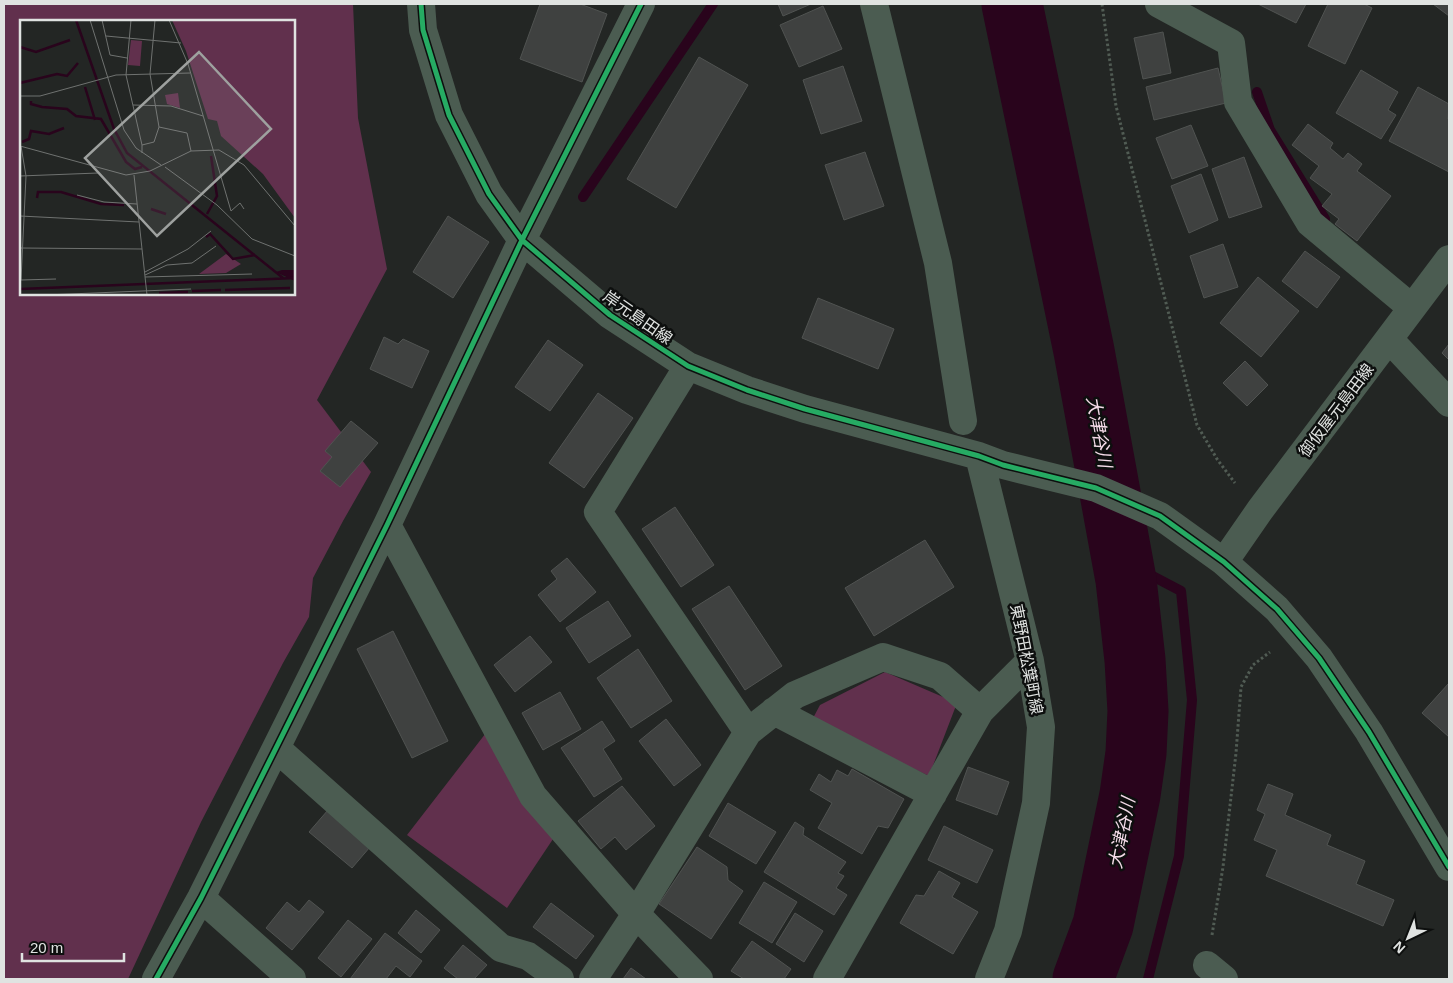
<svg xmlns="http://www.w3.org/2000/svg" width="1453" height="983" font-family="Helvetica,'Noto Sans JP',sans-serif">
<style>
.green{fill:#61304d;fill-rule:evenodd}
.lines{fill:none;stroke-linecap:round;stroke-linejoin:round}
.stream{stroke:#29041c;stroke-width:10}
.river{stroke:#29041c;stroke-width:61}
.building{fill:#3f4140;stroke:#505351}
.path{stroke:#515c54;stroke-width:3;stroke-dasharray:2.5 2.5;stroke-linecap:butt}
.minor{stroke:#4b5c51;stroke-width:28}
.cycleway-casing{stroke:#0d0f0e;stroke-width:8}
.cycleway{stroke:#26ab63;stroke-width:5}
.labels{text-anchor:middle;stroke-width:5;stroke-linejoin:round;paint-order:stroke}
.street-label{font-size:16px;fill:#e0e3e1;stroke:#0d0f0e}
.water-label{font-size:18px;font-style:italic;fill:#f4dbe8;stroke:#0d0f0e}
.inset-river{fill:none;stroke:#29041c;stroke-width:2.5}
.inset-road{fill:none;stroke:#6f7270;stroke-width:1}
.view{fill:#9ea19f;fill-opacity:0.15;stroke:#9ea19f;stroke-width:2.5}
.inset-edge{fill:none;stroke:#e0e3e1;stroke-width:2.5}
</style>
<rect width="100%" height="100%" fill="#232624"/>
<path class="green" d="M4,4H353L358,118L387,269L317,400L371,472L343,521L313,578L309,617L283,663L201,822L128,979H4ZM21,21H294V294H21Z
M885,672L957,703L929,776L812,720L820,705Z
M489,729L555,836L507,908L407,835Z"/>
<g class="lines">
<path class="stream" d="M1257,92L1270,130L1325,219
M583,197L713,4
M1122,560L1181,591L1192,700L1179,856L1148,979"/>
<path class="river" d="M1012,4L1084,351L1126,580L1135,660L1138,711L1136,753L1130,795L1103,925L1083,979"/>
</g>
<path class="building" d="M540,4H580L607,14L582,82L520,59Z
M778,4H811L783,16Z
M1258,4H1306L1296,23Z
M1328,4H1364L1372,8L1345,64L1308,46Z
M1433,4H1449V16Z
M823,6L842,49L799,67L780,25Z
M1163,32L1171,73L1143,79L1134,38Z
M699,57L748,85L676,208L627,179Z
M843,66L862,121L821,134L803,80Z
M1218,68L1226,103L1154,120L1146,87Z
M1361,70L1398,92L1388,110L1396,115L1381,139L1336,113Z
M1418,87L1449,104L1448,119L1449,120V172L1389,141Z
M1308,124L1333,143L1330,148L1343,159L1348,153L1362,164L1357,171L1391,196L1357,241L1335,224L1339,219L1322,206L1332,194L1310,178L1319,166L1292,145Z
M1191,125L1208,166L1172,179L1156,138Z
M865,152L884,206L844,220L825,165Z
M1244,157L1262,207L1229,218L1212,169Z
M1201,174L1218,220L1189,233L1171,186Z
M448,216L489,242L453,298L413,272Z
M1223,244L1238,287L1204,298L1190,256Z
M1305,251L1340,277L1317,308L1282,281Z
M1258,277L1299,311L1261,357L1220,323Z
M818,298L894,329L878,369L802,338Z
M384,337L398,344L403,339L429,351L412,388L370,369Z
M548,340L583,365L550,411L515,387Z
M1449,344V360L1442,353Z
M1245,361L1268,385L1247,406L1223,383Z
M598,393L633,418L584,488L549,463Z
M351,421L378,443L340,487L320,471L332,457L325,451Z
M675,507L714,565L681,587L642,529Z
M925,540L954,587L874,636L845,588Z
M567,558L596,592L560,622L538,595L557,579L551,571Z
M729,586L782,666L745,690L692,609Z
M608,601L631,636L589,663L566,628Z
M393,631L448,741L412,758L357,649Z
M530,636L552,662L515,692L494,665Z
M638,649L672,701L631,728L597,678Z
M1449,683V737L1422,713Z
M560,692L581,729L543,750L522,713Z
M666,719L701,765L674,786L639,741Z
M602,721L615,741L603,749L622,779L594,797L561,748Z
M968,767L1009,782L997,815L956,800Z
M852,769L904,799L888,828L878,826L862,854L818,828L832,803L810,790L819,774L831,782L837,770L848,776Z
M1268,784L1293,794L1285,815L1331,835L1327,845L1365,861L1356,884L1394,900L1383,926L1266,876L1277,850L1254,840L1265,814L1257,810Z
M622,786L655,826L626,850L615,837L601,849L578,821Z
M728,803L776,832L756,864L709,836Z
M328,810L370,847L352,868L309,832Z
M795,822L804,828L803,835L846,862L838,873L844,876L836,888L847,895L834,915L764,872Z
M944,826L993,850L977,883L928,860Z
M697,847L727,867L728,880L743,891L711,939L659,904Z
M939,871L960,883L952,897L978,912L953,954L900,923L916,895L924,896Z
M764,882L797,902L772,943L739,923Z
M309,900L324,912L292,950L266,928L287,902L299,912Z
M551,903L594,936L576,959L533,927Z
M416,910L440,930L421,953L398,933Z
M795,913L823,931L804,962L776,944Z
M348,920L372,939L341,977L318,958Z
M385,933L422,961L410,977L396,966L386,979H350Z
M752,941L791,969L784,979H744L731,971Z
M463,945L487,965L474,979H458L444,968Z
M631,968L646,979H623Z"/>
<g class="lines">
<path class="path" d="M1102,4L1116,106L1197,425L1217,459L1235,483
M1212,935L1223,867L1236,753L1241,687L1253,665L1270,652"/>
<path class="minor" d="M421,4L423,30L449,115L489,194L522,240L610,315L688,366L747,390L805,409L979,456L1003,465L1096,488L1160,516L1224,562L1277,609L1319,658L1369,732L1449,867
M874,4L938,263L963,421
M1159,4L1231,43L1238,102L1310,223L1412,308
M1389,339L1449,403
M688,366L598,512L748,732
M979,456L1030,661L1041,727L1036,803L1008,931L989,979
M387,525L533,796L636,914L699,979
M1224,562L1260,510L1449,259
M774,711L933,794
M276,748L501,948L528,956L560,979
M201,898L292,979
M1207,965L1224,979
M156,979L201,898L276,748L387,525L522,240L641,4
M593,979L636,914L748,732L795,695L883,657L940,676L980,711L1030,661
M827,979L980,711"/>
<defs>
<path id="cycleway" d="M421,4L423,30L449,115L489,194L522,240L610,315L688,366L747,390L805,409L979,456L1003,465L1096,488L1160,516L1224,562L1277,609L1319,658L1369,732L1449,867
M156,979L201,898L276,748L387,525L522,240L641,4"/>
</defs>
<use href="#cycleway" class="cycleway-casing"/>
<use href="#cycleway" class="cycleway"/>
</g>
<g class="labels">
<g class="street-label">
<text transform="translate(638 317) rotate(35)" y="6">岸元島田線</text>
<text transform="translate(1336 410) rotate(-53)" y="6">御仮屋元島田線</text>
<text transform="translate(1027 659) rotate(79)" y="6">東野田松葉町線</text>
</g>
<g class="water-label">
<text transform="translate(1099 432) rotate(80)" y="6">大津谷川</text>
<text transform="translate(1122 833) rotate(-79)" y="6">大津谷川</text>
</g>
</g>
<g transform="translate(20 20)">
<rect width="275" height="275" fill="#232624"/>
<path d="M152,0H275V198L243,154L201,116L197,101L188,99L166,31ZM111,20L122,21L120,46L108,45ZM158,73L160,88L147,84L145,75ZM206,234L221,244L206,253L179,254Z" fill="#61304d"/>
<path d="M275,250V261L256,252L262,250Z" fill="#29041c"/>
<path class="inset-river" d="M56,0L94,109L107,133L263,258M0,27L16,32L50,20M0,63L37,54L47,56L58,43M65,67L75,100M11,81V84L22,87L47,89L56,96L81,99L106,142L115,149L122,147M2,122L9,119L11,111L29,114L44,108M17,178L18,172H41L81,184L104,185M131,189L146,194M187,194L197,176L191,136M186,217L190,214L213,239L235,235M0,269L275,258M205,270L270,268M172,271L201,270M139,273L168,272"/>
<path class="inset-road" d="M70,0L104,110L116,128L141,145M82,0L90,35L107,38M111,0L106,55L122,125M149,0L168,44L211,191M86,16L161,23M0,76H20L96,55L170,53M113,85L151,86L183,96M139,107L167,113L171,131M0,126L106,155L130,151L171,131L199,130L224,145L275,206M1,126L6,156L1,260L36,259M122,133V125L134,122L139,107L130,54L135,0M145,147L197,185L232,219L275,236M114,155L127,275M0,156L78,153M57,175L84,182L117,184M211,191L220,183L224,189M0,196L119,202M0,228L122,229M125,252L168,229L191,211M125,255L147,245L172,243L196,226M125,257L232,254M25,275L171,269"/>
<path class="view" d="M179,32L251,109L137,216L65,138Z"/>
<rect width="275" height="275" class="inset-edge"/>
</g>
<rect width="1453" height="983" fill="none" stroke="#e0e3e1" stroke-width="10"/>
<g transform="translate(1408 938) rotate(223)" stroke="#0d0f0e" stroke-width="4" paint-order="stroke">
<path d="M0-4L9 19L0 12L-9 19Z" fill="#e0e3e1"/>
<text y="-8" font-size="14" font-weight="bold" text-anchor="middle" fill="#e0e3e1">N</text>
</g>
<path d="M22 953v8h102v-8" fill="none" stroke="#e0e3e1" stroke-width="2.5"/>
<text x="30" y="953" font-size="15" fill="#e0e3e1" stroke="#0d0f0e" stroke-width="4" paint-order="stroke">20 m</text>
</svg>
